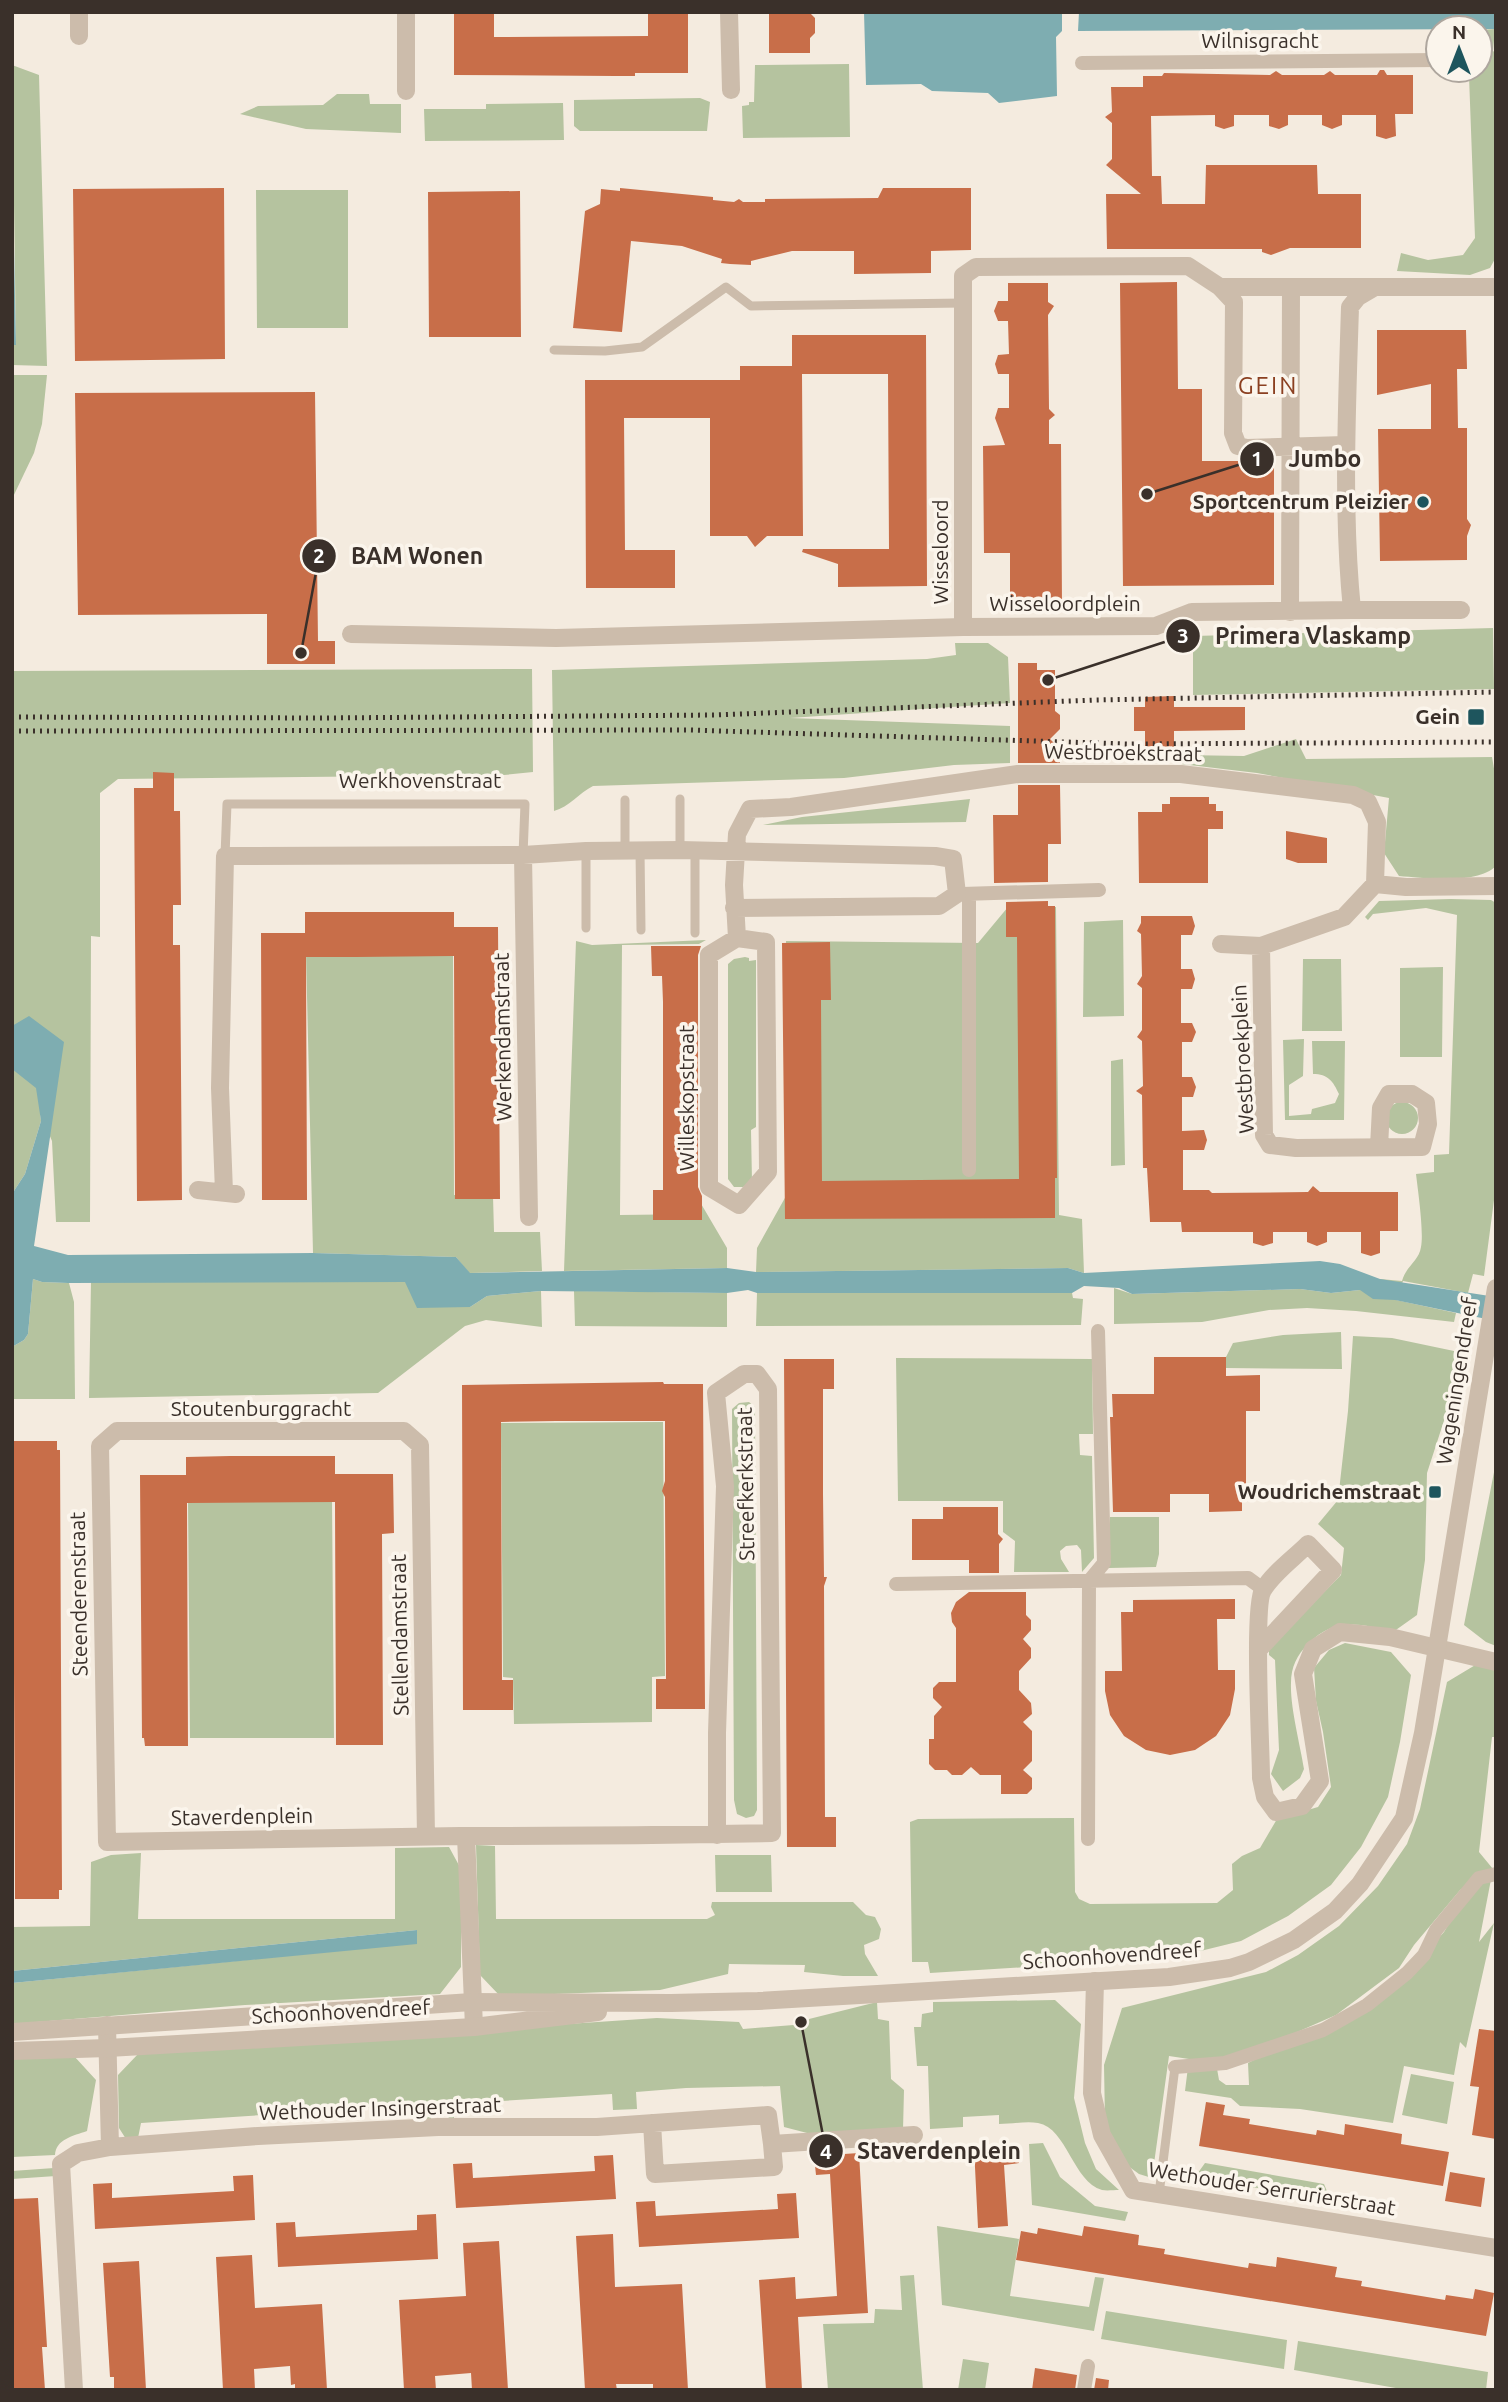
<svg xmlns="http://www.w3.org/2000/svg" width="1508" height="2402" font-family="Ubuntu,sans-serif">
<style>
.green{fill:#b5c39f;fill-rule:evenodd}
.water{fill:#7eadb1}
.building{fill:#c86e49}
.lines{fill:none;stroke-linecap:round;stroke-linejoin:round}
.service{stroke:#ccbcab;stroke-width:9}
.pedestrian{stroke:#ccbcab;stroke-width:14}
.minor{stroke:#ccbcab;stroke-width:18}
.tertiary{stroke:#ccbcab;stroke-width:18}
.rail{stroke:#3a302a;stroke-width:5;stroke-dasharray:2 5;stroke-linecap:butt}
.poi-dot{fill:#1e555d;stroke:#fbf5ec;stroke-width:2.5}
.labels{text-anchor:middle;stroke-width:7;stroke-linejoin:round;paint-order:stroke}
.street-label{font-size:21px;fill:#3a302a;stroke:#fbf5ec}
.poi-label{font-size:21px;font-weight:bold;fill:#3a302a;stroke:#fbf5ec;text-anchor:end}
.quarter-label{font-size:24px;letter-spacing:2px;fill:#8b4021;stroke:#fbf5ec}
.leader{fill:none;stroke:#3a302a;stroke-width:2.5}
.callout-dot{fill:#3a302a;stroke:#fbf5ec;stroke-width:2.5}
.mark-label{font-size:21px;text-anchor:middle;font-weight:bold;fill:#fff}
.callout-label{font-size:23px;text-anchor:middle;font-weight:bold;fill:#3a302a;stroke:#fbf5ec;stroke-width:7;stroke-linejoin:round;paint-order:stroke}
</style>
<rect width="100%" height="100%" fill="#f4ebdf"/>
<path class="green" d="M1495,29L1493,51L1496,53V257L1490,268L1470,275L1397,271L1401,253L1428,260L1463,255L1475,238L1469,76L1449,75V70H1480V30Z
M849,64L850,137L743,138L742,106L749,105V102H754L755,65Z
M12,65L39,75L47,366L12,365V345L16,344Z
M337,94H369L370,104H401V133L306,129L240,114L258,106L323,105Z
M700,98L710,102L707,131H580L574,126V100Z
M563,103L564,140L425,141L424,109H486V104Z
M256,190H348V328H257Z
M12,375H47L42,424L34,453L12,499Z
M1493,628L1494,689L1193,695V636Z
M955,643H988L1008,657L1010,703L790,718L1010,726V763L954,765L844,778L593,786C579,793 569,807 554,811L552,670L927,659L956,655Z
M532,669L533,772L504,775L118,779L100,793V937L91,936L90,1222H56L52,1141L40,1113L41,1121L25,1174L12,1194V1069L17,1072L12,1062V671Z
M1296,739L1306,759L1492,757L1496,780V866C1477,885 1424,878 1399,876L1384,853L1389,798L1257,773L1181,764L1182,755L1244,756Z
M970,799L966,822L763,825L802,817Z
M1451,899L1491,900L1496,903V1185L1484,1276L1473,1274L1468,1293L1403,1281L1396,1300L1456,1313L1454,1322L1356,1311L1307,1308L1269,1310L1202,1322L1114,1324V1288L1132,1294L1300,1289L1331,1293L1360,1290L1380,1279L1402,1281C1406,1266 1419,1261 1421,1247C1424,1233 1418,1191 1416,1174L1434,1172V1155L1449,1154L1457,915L1426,908L1373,914L1368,920L1365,917L1379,901Z
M1008,907H1056L1059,1215L1082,1219L1084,1273L1068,1268L756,1272L757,1248L786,1196V941L978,943Z
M1123,920L1124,1016L1083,1017L1084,922Z
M706,940L699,944L622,945L620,1215L700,1214V1202L727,1248V1268L564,1271L576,941L592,945Z
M306,953H453L454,1195L493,1196L494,1232H540L542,1271L469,1273L456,1257L313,1253Z
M745,957L749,958V961L756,960V1127L751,1130L752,1182L743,1187H734L728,1179V964L734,959Z
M1303,959H1341L1342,1031H1302Z
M1443,967L1442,1057H1400V968Z
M1304,1039L1303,1076L1289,1085V1116L1311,1114L1312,1109L1335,1103L1339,1094C1333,1081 1328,1074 1313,1074L1312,1041H1345L1344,1120H1285L1283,1040Z
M1123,1059L1125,1165L1111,1166V1061Z
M1386 1118a16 16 0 1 1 32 0a16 16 0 1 1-32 0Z
M33,1279L42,1282L69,1283L74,1302L75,1399H12V1347L24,1340L28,1334Z
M91,1282H406L470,1307L487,1296L541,1291L542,1327L486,1320L465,1326L378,1393L89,1398Z
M574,1291L727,1293V1327L575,1326Z
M757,1293H1072L1073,1298L1083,1299L1081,1325L756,1326Z
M1341,1332L1342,1369L1226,1368V1357L1233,1343L1283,1335Z
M1353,1336L1392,1338L1454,1351V1360L1466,1363L1452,1396L1427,1473L1425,1560L1417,1615L1393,1632C1360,1623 1334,1617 1308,1644C1297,1655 1291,1667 1291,1683C1290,1707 1300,1744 1304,1769L1300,1778L1283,1791L1271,1774L1279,1750L1275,1660L1269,1655V1648L1341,1575L1344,1548L1318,1524L1338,1500L1348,1411Z
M896,1358L1092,1359L1093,1434H1079L1080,1455L1092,1456L1094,1558L1082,1572L1081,1550L1077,1545L1066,1546L1060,1551L1061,1559L1069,1572H1014L1015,1541L1003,1532V1501H898Z
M749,1402L755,1407L757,1810L754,1816L746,1818L737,1814L734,1800L732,1409L739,1403Z
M663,1422L665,1676L652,1677V1722L514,1724L513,1678L503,1677L501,1423Z
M1496,1462V1646L1486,1642L1464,1625Z
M332,1499L334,1738H190L188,1500Z
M1110,1517H1159V1554L1156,1567L1109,1568Z
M1345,1643L1391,1652L1411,1675L1400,1742L1388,1797L1361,1847L1331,1885L1288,1916L1241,1941L1172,1958L930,1973L928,1962H912L910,1822L918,1819L1074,1818L1075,1892L1079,1899L1090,1904L1217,1903L1233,1890L1232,1864L1242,1856L1260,1848L1277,1819L1318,1807L1331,1787L1323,1732L1316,1701L1314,1668L1329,1650Z
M1477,1664L1496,1668V1737H1492L1479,1852L1493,1869L1479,1942L1494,1923L1466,2048L1460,2042L1454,2075L1404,2066L1393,2123L1300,2109L1240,2106L1231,2098L1185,2091L1189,2059L1169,2056L1152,2178L1139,2174L1124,2163L1105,2121L1104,2065L1122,2008L1266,1972L1298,1955L1339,1926L1378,1886L1407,1844L1420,1809L1447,1682ZM1461,1889L1450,1922L1444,1932L1393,1989L1248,2063L1249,2085H1226L1219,2080L1216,2063L1279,2040L1336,2015L1399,1968L1414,1945Z
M476,1845L495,1846L496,1919H707L715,1915L711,1907L712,1902H853L866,1915L875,1917L881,1929L879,1939L864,1945L865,1954L878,1976H843L804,1972L805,1965L729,1964L728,1974L660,1990L500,1996L480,1975Z
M449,1847L461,1869V1967L440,1994L245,2005L12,2024V1983L417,1943V1930L12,1971V1927L90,1926L91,1862L111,1855L141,1853L138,1919H395V1848Z
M715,1855H771L772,1892H716Z
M1055,2000L1081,2024L1074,2098L1085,2143L1096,2169L1119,2190C1114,2190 1107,2191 1102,2190C1073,2182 1067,2128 1038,2123C1026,2121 1011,2124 999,2124V2115L963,2117V2127L930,2129L928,2066H917L914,2027H921L922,2014L933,2012V2002Z
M877,2002L878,2019L889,2021L891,2079L904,2090L903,2130L811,2134L784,2127L780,2086L686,2088L636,2092L637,2109L613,2110L612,2094L454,2104V2119H449L446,2106L431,2108V2119L416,2120V2105L141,2123L138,2138L126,2139L119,2128L118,2075L139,2053L657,2018L739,2022L743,2029L806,2024L809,2019Z
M12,2056H74L96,2080L87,2131C73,2136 56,2139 55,2155L12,2157Z
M1411,2074L1454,2082L1447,2124L1402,2115Z
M1043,2143L1060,2177L1095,2206L1128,2212L1125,2221L1032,2205L1029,2144Z
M1205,2163L1324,2184L1331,2201L1195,2177Z
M54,2168L56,2176L12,2179V2171Z
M937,2226L1019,2239L1010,2296L1089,2307L1095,2277L1104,2278L1094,2331L942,2305Z
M914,2275L923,2390H828L823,2324L874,2323L875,2309L902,2310L900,2276Z
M1106,2311L1287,2340L1284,2369L1101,2339Z
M1298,2341L1488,2372L1486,2390H1407L1294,2370Z
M963,2359L989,2363L985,2390H958Z"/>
<path class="water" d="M864,12H1062V31L1056,37L1057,96L999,103L988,93L932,91L921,84L866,85Z
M1079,12H1496V29L1078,31Z
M12,147L16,345H12Z
M29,1016L64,1042L34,1246L68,1255L313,1253L456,1257L470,1273L727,1268L756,1272L1068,1268L1084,1273L1320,1261L1340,1264L1380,1279L1496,1297V1321L1395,1300L1373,1299L1360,1290L1331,1293L1300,1289L1132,1294L1119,1288L1084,1286L1072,1293H757L748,1290L727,1293L541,1291L487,1296L470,1307L417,1308L405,1282L68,1283L42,1282L33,1279L28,1334L24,1340L12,1347V1194L25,1174L41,1121L36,1088L12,1069V1026Z
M417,1930V1944L12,1983V1971Z"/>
<path class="building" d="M454,12H494V37L648,36V12H688V73H635V76H616L454,75Z
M769,12H809L815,18V33L810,38V53H769Z
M1380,70H1384L1387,75H1413V114H1395L1396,136L1386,139L1376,136V115H1342V125L1332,129L1322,125V115H1288V125L1279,129L1269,126V115H1234V126L1224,129L1215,126V115L1151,116L1152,176H1161L1162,204H1205L1206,165H1317L1318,194H1361V248H1290L1271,255L1262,252V249H1107L1106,194H1141L1106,165L1112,159V123L1105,117L1112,112L1111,87H1143V76H1162L1164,73L1270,75L1276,71L1282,75H1324L1330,71L1335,75H1377Z
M224,188L225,359L75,361L73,189Z
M620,188L713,197V200L734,202L739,199L743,202H765V199L878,198L883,188H971V250L931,251V273L854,274V251H792L751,261V265L730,264L721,263L722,259L682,246L631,241L622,332L573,328L585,211L600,204L601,189L620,191Z
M520,191L521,337H429L428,192Z
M1177,282L1178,389H1202V461H1274V585L1123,586L1120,283Z
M1008,283H1048V302L1054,306L1048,315L1049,409L1055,415L1049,420V444H1061L1062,607H1010V553H984L983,446L1005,445L995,418L998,408H1009V374H998L995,364L998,355L1009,354L1008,321H998L994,311L998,301H1008Z
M1377,330H1466L1467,369H1457L1458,428H1467V519L1471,525L1467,536V560L1380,561L1378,429H1431V384L1377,395Z
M792,335H926L927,586L838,587V564L802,552L803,549H889L888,374H802L803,536H767L755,547L747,536H710V418H624L625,550H675V588H586L585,380H740V366H792Z
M315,392L318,641H335V664H267V614L78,615L75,393Z
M1018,663H1037V670H1055V711L1060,715V729L1050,739L1060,749V763H1018Z
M1174,696V707H1245V730L1174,731V748H1145V731H1134V707H1145V697Z
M153,772L174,773V811H180L181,905H173V945H180L182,1200L137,1201L134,788H153Z
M1018,785H1060L1061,844H1048V882L994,883L993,815H1018Z
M1170,797H1209V804H1216V811H1223V829H1208V883H1139L1138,812H1162V804H1170Z
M1286,831L1327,838V863H1298L1286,859Z
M1048,901V906H1055L1057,1178H1055V1218L785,1219L782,943L830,942L831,1000H821L822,1181L1019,1179L1017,937H1006V902Z
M305,912H454V927H498L500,1199H455L454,956L356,957H306L307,1200H262L261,933H305Z
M1141,916H1192L1195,926L1192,935H1181V969H1192L1195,979L1192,989H1181V1023H1192L1196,1032L1192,1042H1182V1077H1192L1196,1087L1193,1097H1182V1131L1204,1130L1207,1140L1204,1150H1183V1190H1209L1212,1193L1308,1192L1313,1186L1320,1192H1398V1231H1380V1253L1371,1256L1361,1253V1232H1327V1242L1317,1246L1307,1242V1232H1273V1243L1263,1246L1253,1243V1232H1182L1181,1222H1150L1147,1168H1143L1142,1095L1136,1091L1143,1086L1142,1041L1137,1037L1142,1030V988L1137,984L1142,976L1141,934L1137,931L1141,923Z
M651,946H701L698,955V1187L702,1196V1220H653V1190H663V1002L662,976H652Z
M1154,1357H1226V1376L1260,1375V1411H1246V1488H1242V1511L1209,1512V1494H1170V1512H1113L1110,1417H1113L1112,1394H1154Z
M784,1359H834V1389H823V1494L824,1577H827L824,1586L825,1817H836V1847H787Z
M663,1382L664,1384H703L705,1709H656V1679H666L665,1497L662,1491L665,1481V1421H556L501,1422L502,1680H513V1710H463L462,1385Z
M13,1441H57V1450H60L62,1890H59V1899H15Z
M230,1456H335V1474H393L394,1533L382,1534L383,1745H336L335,1502L187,1503L188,1746H145L144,1738H142L140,1475H186V1457Z
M943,1507H998V1534L1003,1539L999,1544V1573H969V1560H912V1519H943Z
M969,1592H1026V1615L1031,1620V1630L1023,1639L1031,1648V1658L1019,1671V1690L1031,1703L1032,1714L1023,1722L1032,1731V1761L1023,1770L1032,1778V1789L1027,1794H1001V1775H980L971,1767L962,1775H952L947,1770H935L929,1764V1739H934V1716L942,1707L933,1698V1688L939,1682H956V1628L952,1622L951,1613L956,1602Z
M1235,1599V1619H1217L1218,1670H1235V1689L1230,1715L1216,1736L1195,1750L1170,1755L1146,1750L1124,1736L1110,1715L1105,1691V1671H1122L1121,1612H1133V1600Z
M1479,2029L1496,2031V2139L1472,2135L1479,2087L1470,2086Z
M1206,2102L1225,2105L1223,2115L1250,2119L1249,2124L1316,2135L1317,2130L1344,2135L1345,2124L1402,2134L1401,2144L1449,2152L1443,2186L1199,2146Z
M1018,2144L1019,2163L1004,2165L1008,2226L978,2228L974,2147Z
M859,2153L868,2313L798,2317L802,2390H766L759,2280L795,2277L796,2299L837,2296L830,2174L816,2175L814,2156Z
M613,2155L616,2199L456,2208L453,2164L472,2163L473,2178L595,2171L594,2156Z
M1450,2172L1485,2178L1481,2207L1445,2201Z
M253,2175L255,2220L95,2229L93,2184L112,2183V2198L234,2191L233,2176Z
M796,2193L799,2238L639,2247L636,2202L655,2201L656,2216L778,2209L777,2194Z
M38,2198L47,2347H42L45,2390H13L12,2199Z
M436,2214L438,2259L278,2267L276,2223L295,2222L296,2237L417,2230V2215Z
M1084,2226L1139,2235L1138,2245L1165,2249L1164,2254L1248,2268L1249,2263L1276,2267L1277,2257L1337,2267L1335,2277L1362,2281L1361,2286L1445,2300L1446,2295L1473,2299L1475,2289L1494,2293L1486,2336L1016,2260L1021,2231L1037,2234L1038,2228L1082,2236Z
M613,2234L615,2287L682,2284L688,2390H653V2384H616L617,2390H585L576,2236Z
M499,2241L508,2390H472L471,2373L435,2376L436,2390H404L399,2300L466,2296L463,2243Z
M252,2255L255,2308L322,2304L327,2390H295V2384L291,2385L290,2366L254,2369L255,2390H223L216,2257Z
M139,2261L146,2390H114V2377H110L103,2263Z
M1035,2368L1077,2375L1075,2390H1032Z
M1096,2378L1109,2380L1108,2390H1094Z"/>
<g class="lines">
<path class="service" d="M554,350L605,351L642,347L726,287L751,306L963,303
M680,799V850
M625,800V851
M640,850L641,930
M695,850V933
M586,851V928
M225,856L227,804H525L523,855
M1159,2194L1175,2067"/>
<path class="pedestrian" d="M1082,63L1438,60
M962,894L1099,890
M969,894V1170
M896,1584L1248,1578L1263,1589
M1088,1839L1089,1581L1104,1563L1098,1331
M1175,2067L1225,2063L1323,2030L1367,2005L1407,1973L1424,1955L1436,1930L1479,1878L1496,1874
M1084,2390L1088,2366"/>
<path class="minor" d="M406,12V91
M729,12L731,90
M79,36V12
M1220,287L1234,302L1233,433L1238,446L1247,448L1345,445
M1375,287L1358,297L1350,307C1347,408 1342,509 1352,610H1461
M1290,612L1291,287
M963,627L1156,626L1192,612L1352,610
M351,634L556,638L963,627V276L976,267L1188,266L1220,287H1496
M523,855L529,1217
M737,938L734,885L737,834L750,809L791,807L1018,774H1181L1353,795L1368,802L1377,822L1375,884
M737,938L766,942L768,1172L739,1205L709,1187V955Z
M1221,944L1261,946L1344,917L1375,884L1406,887L1496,886
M1261,946L1264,1135L1270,1145L1296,1148L1422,1147L1428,1124L1426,1103L1412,1094H1389L1381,1108L1379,1147
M198,1190L236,1194
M224,1192L220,1088L225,856L523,855L586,851L680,850L935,856L953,859L957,894L939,906L734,908
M1259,1649L1333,1570L1308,1544C1294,1558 1273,1573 1263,1590C1253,1606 1261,1749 1261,1778L1265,1797L1276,1812L1302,1806L1320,1781L1303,1674L1313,1649L1340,1632L1390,1637L1496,1662
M466,1836L474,2027
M426,1837L420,1445L404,1431H117L100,1446L107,1842C224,1839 342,1838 460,1836H466C568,1836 670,1835 772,1833L768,1389L757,1374H744L716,1393L725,1486L717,1733V1835
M1095,1981L1092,2093L1102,2135L1133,2190L1496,2248
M107,2025L110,2147
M652,2123L655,2174L774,2167L772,2144
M74,2390L61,2164L78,2153L110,2147L258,2136L438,2127H597L768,2115L772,2144L914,2135"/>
<path class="tertiary" d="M12,2032L472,2002L671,2003L758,2001L1169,1977L1230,1968L1249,1962L1294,1940L1335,1911L1360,1884L1404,1818L1423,1733L1496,1288
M12,2051L108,2048L474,2027L598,2012"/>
<path class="rail" d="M12,717L321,718L715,715L1096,700L1496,692
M12,731L690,730L1128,744L1496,742"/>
</g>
<g class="poi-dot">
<circle cx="1423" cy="502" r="7"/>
<rect x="1467" y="708" width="18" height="18" rx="3.5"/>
<rect x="1428" y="1485" width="14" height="14" rx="3.5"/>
</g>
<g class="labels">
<g class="street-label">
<text x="1260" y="48">Wilnisgracht</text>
<text transform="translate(941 552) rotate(-90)" y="7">Wisseloord</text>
<text x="1065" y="611">Wisseloordplein</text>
<text transform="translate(1123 753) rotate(1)" y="7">Westbroekstraat</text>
<text x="420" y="788">Werkhovenstraat</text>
<text transform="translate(503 1037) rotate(-91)" y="7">Werkendamstraat</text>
<text transform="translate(1243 1059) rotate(-93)" y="7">Westbroekplein</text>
<text transform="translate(687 1098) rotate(-90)" y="7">Willeskopstraat</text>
<text transform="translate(1457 1381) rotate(-81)" y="7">Wageningendreef</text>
<text x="261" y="1416">Stoutenburggracht</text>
<text transform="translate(746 1484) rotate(-91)" y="7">Streefkerkstraat</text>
<text transform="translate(79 1594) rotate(-91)" y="7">Steenderenstraat</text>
<text transform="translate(400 1635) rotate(-91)" y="7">Stellendamstraat</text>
<text transform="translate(242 1817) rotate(-1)" y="7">Staverdenplein</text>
<text transform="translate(1112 1956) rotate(-4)" y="7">Schoonhovendreef</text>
<text transform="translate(341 2012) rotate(-3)" y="7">Schoonhovendreef</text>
<text transform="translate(380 2109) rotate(-2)" y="7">Wethouder Insingerstraat</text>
<text transform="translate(1272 2189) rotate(9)" y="7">Wethouder Serrurierstraat</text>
</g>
<g class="poi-label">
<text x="1409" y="509">Sportcentrum Pleizier</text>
<text x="1460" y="724">Gein</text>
<text x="1421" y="1499">Woudrichemstraat</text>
</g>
<g class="quarter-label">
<text x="1268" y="394">GEIN</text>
</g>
</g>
<path class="leader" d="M1147 494L1257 459M301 653L319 556M1048 680L1183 636M801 2022L826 2151"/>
<g class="callout-dot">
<circle cx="1147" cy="494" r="7"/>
<circle cx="301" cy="653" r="7"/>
<circle cx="1048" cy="680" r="7"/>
<circle cx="801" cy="2022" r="7"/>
<circle cx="1257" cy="459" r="18"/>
<circle cx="319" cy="556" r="18"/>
<circle cx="1183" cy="636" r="18"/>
<circle cx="826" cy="2151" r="18"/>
</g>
<g class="mark-label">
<text x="1257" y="466">1</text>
<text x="319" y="563">2</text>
<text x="1183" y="643">3</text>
<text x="826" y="2159">4</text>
</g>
<g class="callout-label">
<text x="1325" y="467">Jumbo</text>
<text x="417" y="564">BAM Wonen</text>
<text x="1313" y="644">Primera Vlaskamp</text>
<text x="939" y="2159">Staverdenplein</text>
</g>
<rect width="1508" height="2402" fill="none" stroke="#3a302a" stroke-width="28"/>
<g transform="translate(1459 49)"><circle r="33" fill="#fbf5ec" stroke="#aea69e" stroke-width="2"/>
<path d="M0-5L12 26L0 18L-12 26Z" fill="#1e555d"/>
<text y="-10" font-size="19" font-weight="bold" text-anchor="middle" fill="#3a302a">N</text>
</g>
</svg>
